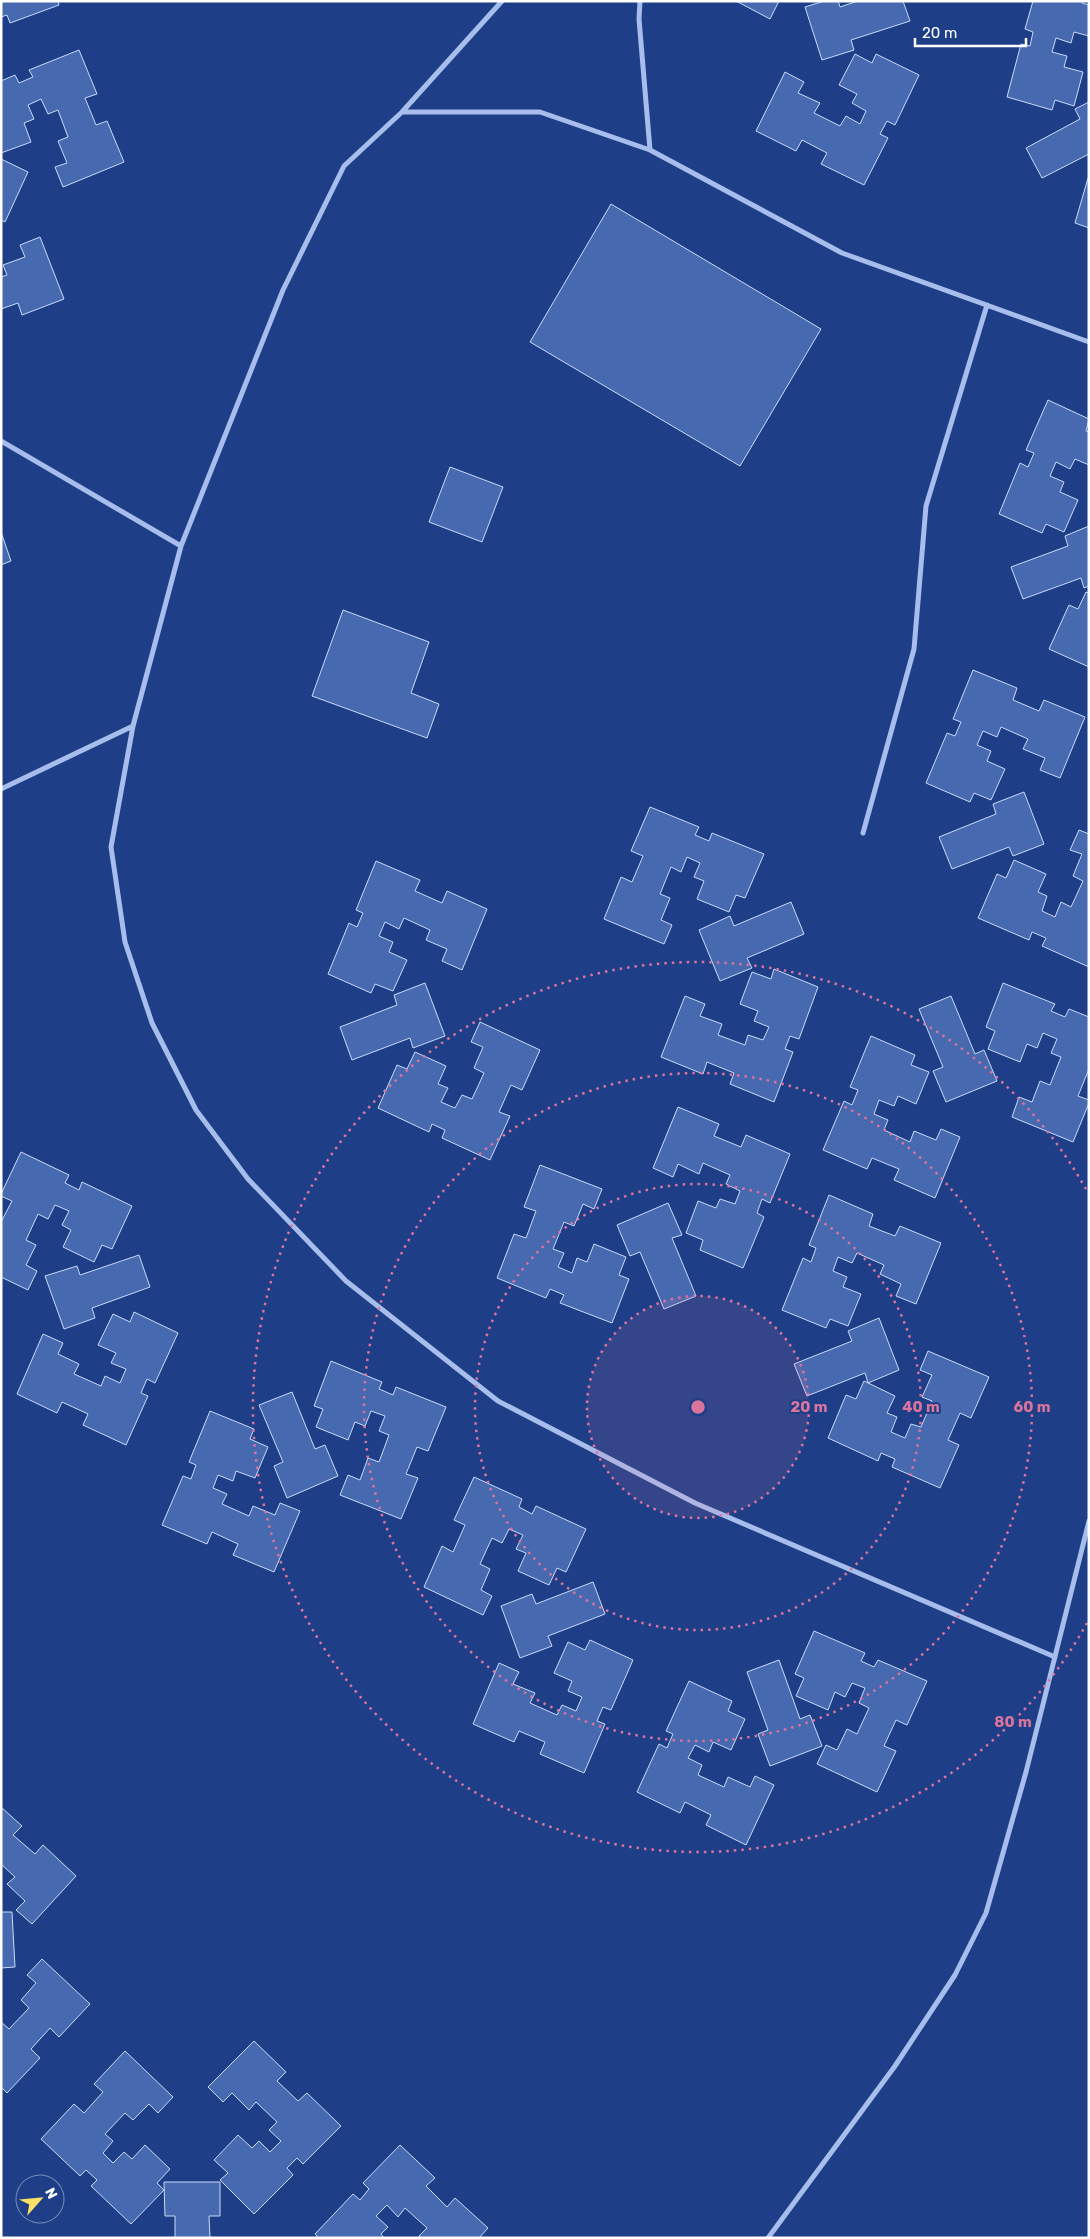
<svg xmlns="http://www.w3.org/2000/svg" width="1090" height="2239" font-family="Rubik,sans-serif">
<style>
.building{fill:#4669af;stroke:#cbdaf8}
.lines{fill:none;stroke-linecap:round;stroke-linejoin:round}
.street{stroke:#a7bdeb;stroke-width:5}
.ring{fill:none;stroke:#da749d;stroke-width:2.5;stroke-dasharray:2.5 5}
.centre{fill:#da749d;stroke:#1e3f87;stroke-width:2.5}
.ring-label{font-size:15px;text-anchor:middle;font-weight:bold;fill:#da749d;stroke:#1e3f87;stroke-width:4;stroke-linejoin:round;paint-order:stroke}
</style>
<rect width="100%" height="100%" fill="#1e3f87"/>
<path class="building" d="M1,1H58L59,5L10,23L7,15L1,17Z
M736,1H779L770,19Z
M824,1H838L840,7L858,1H903L910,21L851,40L854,50L822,60L805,7Z
M1033,1H1083L1082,3L1089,5V36L1074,32L1071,43L1056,38L1052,52L1067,56L1064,67L1083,72L1074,106L1055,100L1052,110L1007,97L1021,44L1030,46L1033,32L1025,29Z
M79,50L97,94L85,98L96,125L107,121L124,162L63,187L55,167L67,163L58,141L68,137L58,110L48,114L41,99L28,105L34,119L24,123L31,142L1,153V81L15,75L19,83L33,77L29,70Z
M855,54L872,63L876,54L919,75L895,125L887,121L880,134L888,138L864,185L821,164L827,153L802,140L796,151L756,131L785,72L804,82L798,93L820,103L814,113L840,126L846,116L860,124L866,111L852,103L857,94L839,85Z
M1089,102V154L1042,178L1026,148L1080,119L1075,109Z
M1,159L28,172L5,222L1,220Z
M1088,178H1089V228L1075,223Z
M611,204L821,329L740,466L530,342Z
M40,237L64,299L22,315L18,303L1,309V277L7,275L3,265L25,257L20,245Z
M1048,400L1089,419L1086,431L1089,432V465L1075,459L1070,469L1056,462L1050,476L1064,482L1060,492L1078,500L1064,532L1046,524L1042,533L999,514L1020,463L1028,467L1034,453L1026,450Z
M450,467L503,487L482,542L429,522Z
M1089,526V586L1084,588L1081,578L1023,599L1011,567L1068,546L1065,536Z
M1,532L11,561L1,565Z
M1086,592L1089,593V667L1049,649L1069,605L1078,609Z
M343,610L429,642L411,693L439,704L427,738L312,696Z
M973,670L1017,688L1013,700L1039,711L1044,700L1085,717L1060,778L1040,770L1045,758L1023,749L1028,739L1001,727L997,737L983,731L977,745L991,751L987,761L1005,769L991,800L974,793L970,802L926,783L947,733L955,736L961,722L953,719Z
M1024,792L1044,844L1013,856L1009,847L952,869L939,837L996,814L993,804Z
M650,807L699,827L695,835L709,841L712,833L764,854L745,898L736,895L729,912L697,899L704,881L694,877L700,863L687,857L681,872L671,867L660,894L670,898L661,920L672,925L664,944L604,919L621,877L632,882L643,856L631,851Z
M1079,830L1089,834V967L1042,946L1046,938L1032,932L1029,940L978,918L997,874L1006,878L1014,860L1046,874L1038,892L1047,896L1042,911L1055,917L1061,902L1071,907L1083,881L1073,876L1082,854L1070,850Z
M376,861L420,880L415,891L442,903L447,891L487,909L462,970L442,961L447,949L426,940L430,930L404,918L399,929L385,922L379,936L393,942L389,952L407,960L393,991L375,984L371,993L328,974L349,923L357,927L363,913L356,910Z
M791,902L804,934L747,958L752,968L720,981L699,930L730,916L734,926Z
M774,969L818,987L799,1039L790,1036L785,1049L793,1052L774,1102L730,1084L734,1073L707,1062L703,1074L661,1057L685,996L705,1004L700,1016L722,1024L718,1035L745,1045L748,1035L763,1040L769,1027L754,1021L758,1011L740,1004L752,972L771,979Z
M425,983L445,1036L413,1048L410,1038L352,1060L340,1027L397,1005L394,995Z
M1003,983L1055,1004L1051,1011L1065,1017L1069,1009L1089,1017V1069L1078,1096L1089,1100V1103L1073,1142L1012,1117L1019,1097L1032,1102L1040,1081L1050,1085L1061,1057L1051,1053L1057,1039L1043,1033L1037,1048L1027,1044L1020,1062L988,1049L995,1031L986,1027Z
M951,996L975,1054L984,1050L997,1081L946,1102L933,1071L943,1067L919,1009Z
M480,1022L540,1050L522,1090L511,1085L499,1112L510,1116L490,1160L442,1138L445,1130L432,1124L429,1132L378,1108L397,1065L407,1069L415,1052L446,1066L438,1084L448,1088L441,1102L455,1108L462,1095L472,1099L484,1073L474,1068L483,1047L471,1042Z
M871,1036L915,1055L911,1065L929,1072L916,1104L898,1096L894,1106L879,1100L874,1114L888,1120L884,1130L910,1142L914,1131L936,1140L941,1129L960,1137L935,1198L894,1180L899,1169L872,1158L867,1169L823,1150L844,1101L852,1105L858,1090L850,1087Z
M678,1107L719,1124L714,1136L741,1147L746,1135L790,1154L770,1203L762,1199L757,1213L764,1217L743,1268L700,1250L703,1240L686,1233L698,1201L716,1208L720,1199L735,1204L740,1191L726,1184L730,1175L703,1163L699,1174L678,1164L673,1177L653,1168Z
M21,1152L69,1175L65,1183L79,1190L82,1182L132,1206L112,1249L102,1245L94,1262L63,1247L71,1230L62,1225L69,1211L55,1205L48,1219L38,1214L26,1240L36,1245L26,1265L37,1271L28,1290L1,1277V1222L12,1201L1,1196V1194Z
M540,1165L602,1189L594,1209L583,1204L574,1226L564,1222L553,1249L564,1253L558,1267L572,1273L577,1258L587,1262L594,1244L626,1257L619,1275L629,1279L612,1323L560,1303L564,1295L550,1289L546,1298L497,1278L514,1234L526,1238L536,1211L524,1207Z
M829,1195L873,1214L869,1226L895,1236L900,1226L941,1243L916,1304L896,1296L901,1284L880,1274L884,1265L857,1253L852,1263L838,1257L833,1271L847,1277L843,1287L861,1294L848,1326L830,1319L826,1328L782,1310L803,1258L811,1262L816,1248L809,1245Z
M668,1203L682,1235L672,1238L696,1296L664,1309L640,1252L630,1256L617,1225Z
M139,1255L150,1287L92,1308L95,1318L64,1329L45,1276L77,1266L80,1275Z
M134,1312L178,1333L155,1383L147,1379L141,1393L148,1396L126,1445L83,1425L88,1414L62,1402L57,1413L17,1394L43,1334L63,1343L58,1354L79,1364L74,1374L101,1386L105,1376L120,1383L126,1369L111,1363L116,1353L98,1345L113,1314L130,1322Z
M879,1318L899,1370L868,1383L865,1373L807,1396L794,1364L852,1341L848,1331Z
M928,1351L989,1377L971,1418L960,1413L948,1440L959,1445L940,1488L892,1467L895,1459L881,1453L878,1461L828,1438L846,1395L856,1399L864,1381L895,1396L887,1413L897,1417L891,1432L905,1438L911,1424L921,1427L932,1401L922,1397L932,1375L920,1370Z
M331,1361L382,1382L379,1389L393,1395L396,1387L446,1407L428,1451L417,1447L406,1474L418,1478L401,1519L340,1495L348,1475L360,1480L368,1458L379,1462L389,1435L379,1431L385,1416L371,1411L365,1426L355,1422L348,1440L316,1427L323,1409L314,1406Z
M292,1392L315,1449L325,1445L338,1476L287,1498L274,1466L283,1462L259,1405Z
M210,1411L254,1429L250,1439L268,1447L255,1478L236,1471L233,1481L218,1475L213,1488L227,1494L222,1504L249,1516L253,1506L275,1515L280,1503L300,1511L274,1572L233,1555L238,1544L212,1532L207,1544L162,1525L183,1476L191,1479L196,1465L189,1462Z
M474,1477L522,1499L519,1507L532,1514L536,1506L586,1529L566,1572L557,1568L549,1585L518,1571L526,1553L516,1549L523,1535L509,1529L502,1543L492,1538L480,1564L490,1569L481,1590L492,1596L483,1615L424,1587L442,1546L453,1552L465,1525L454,1520Z
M593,1582L605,1614L548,1636L552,1646L520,1658L501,1606L532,1594L536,1604Z
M814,1631L865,1653L861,1661L874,1667L878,1660L927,1681L907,1725L896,1720L884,1746L896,1751L877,1792L817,1764L826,1745L837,1750L847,1729L857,1734L869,1708L859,1703L865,1688L852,1683L845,1697L835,1692L828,1710L796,1696L804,1678L795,1674Z
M590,1640L633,1660L611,1710L603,1707L597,1721L605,1724L584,1773L540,1754L545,1742L519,1731L514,1742L473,1724L499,1663L519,1672L513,1684L535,1693L530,1703L557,1715L562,1705L576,1711L582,1697L568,1691L572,1681L554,1673L568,1642L585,1650Z
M779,1660L800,1719L810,1715L822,1746L770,1766L758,1734L768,1730L747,1672Z
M689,1681L732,1701L728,1711L745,1719L731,1750L713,1742L709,1752L695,1745L688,1758L702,1765L698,1775L724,1787L728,1777L750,1787L755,1776L774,1785L746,1845L706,1825L711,1815L685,1802L680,1813L637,1792L659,1744L667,1748L673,1734L666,1731Z
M1,1807L22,1826L13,1835L35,1854L43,1845L76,1876L32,1924L16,1910L25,1901L7,1884L15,1877L1,1864Z
M1,1912H12L15,1967L1,1968Z
M42,1959L90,2004L59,2037L50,2028L31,2049L40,2058L7,2093L1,2087V2022L9,2029L29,2008L21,2000L36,1983L27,1975Z
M254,2041L286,2072L277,2081L298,2101L307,2093L341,2126L303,2164L297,2158L287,2168L293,2175L254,2214L220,2180L228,2173L214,2160L238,2135L252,2148L259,2141L270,2152L281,2141L269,2130L277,2122L256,2102L249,2110L232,2093L223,2102L208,2087Z
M125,2051L173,2097L158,2113L149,2104L133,2120L125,2113L105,2134L113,2141L103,2153L113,2163L124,2152L132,2159L145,2145L170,2169L157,2183L164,2190L131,2224L91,2186L97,2180L86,2170L80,2176L41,2139L74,2104L84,2113L103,2092L94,2084Z
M400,2145L435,2178L426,2186L447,2207L455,2198L488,2228L479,2238H421L419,2236L427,2228L405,2208L398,2217L387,2205L376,2216L388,2227L381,2234L384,2238H319L315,2234L353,2194L360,2200L369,2189L363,2183Z
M164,2182H220V2216H209L210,2238H175V2216H165Z"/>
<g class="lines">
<path class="street" d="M502,1L402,112L344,166L283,290L181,546L133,726L111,847L125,942L152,1023L196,1110L248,1179L346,1281L498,1401L695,1503L1055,1657
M640,1L639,19L650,150
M402,112H540L650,150L842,253L1089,342
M1,441L181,546
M1,789L133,726
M863,833L914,649L926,506L987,305
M768,2238L895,2066L955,1975L986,1913L1026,1772L1089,1521"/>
</g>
<circle cx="698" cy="1407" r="111" fill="#da749d" fill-opacity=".12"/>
<g class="ring">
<circle cx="698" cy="1407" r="111"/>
<circle cx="698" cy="1407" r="223"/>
<circle cx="698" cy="1407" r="334"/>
<path d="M1087 1623A445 445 0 1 1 1087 1191"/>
</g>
<circle cx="698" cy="1407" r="8" class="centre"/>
<g class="ring-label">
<text x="809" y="1412">20 m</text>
<text x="921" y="1412">40 m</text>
<text x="1032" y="1412">60 m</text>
<text x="1013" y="1727">80 m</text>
</g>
<rect width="1090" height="2239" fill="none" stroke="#ffffff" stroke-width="5"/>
<g transform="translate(40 2199) rotate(63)"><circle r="24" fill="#1e3f87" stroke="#788cb7"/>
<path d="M0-4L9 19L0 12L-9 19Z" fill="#fae166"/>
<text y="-8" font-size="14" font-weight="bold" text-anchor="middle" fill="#ffffff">N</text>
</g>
<path d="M915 38v8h111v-8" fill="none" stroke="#ffffff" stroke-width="2.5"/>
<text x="922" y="38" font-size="15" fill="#ffffff" stroke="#1e3f87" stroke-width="4" paint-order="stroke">20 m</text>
</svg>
